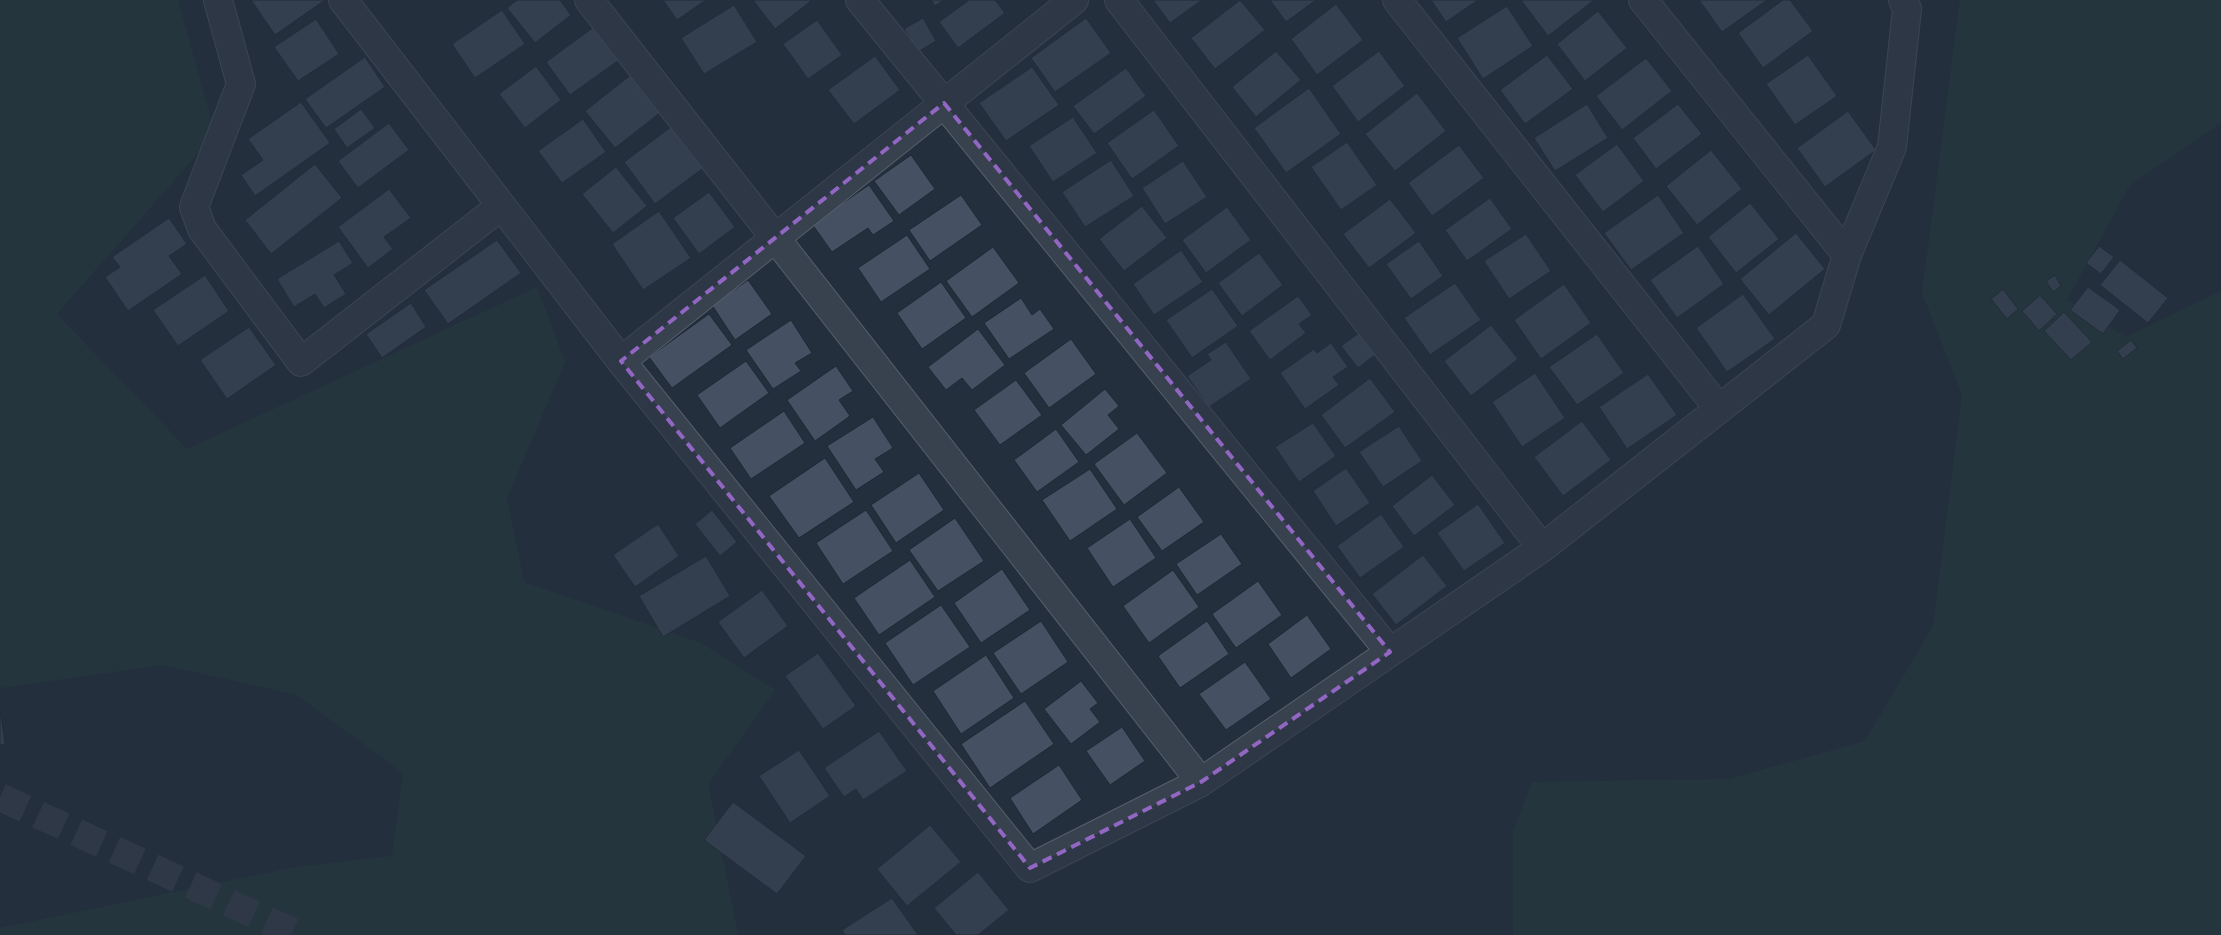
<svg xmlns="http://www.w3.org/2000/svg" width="2221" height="935" font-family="Signika,sans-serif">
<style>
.green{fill:#263c3f}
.building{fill:#455162;stroke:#1f2835}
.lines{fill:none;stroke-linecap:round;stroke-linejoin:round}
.highway-tunnel{stroke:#3a4453;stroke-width:28;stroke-dasharray:28 14;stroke-linecap:butt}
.minor-casing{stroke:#565f6c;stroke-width:30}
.minor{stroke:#38414e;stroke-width:28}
.marked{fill:none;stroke:#9266c3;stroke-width:4;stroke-dasharray:10 6;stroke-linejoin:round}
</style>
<rect width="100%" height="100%" fill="#242f3e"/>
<path class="green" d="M0,0H178L215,134L57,314L187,449L537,287L565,362L507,498L524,582L701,643L775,690L708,784L738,935H0V928L296,867L392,856L403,773L297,695L163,665L0,688Z
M1960,0H2221V123L2130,185L2067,300L2126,337L2221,291V935H1513V831L1532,782L1729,779L1865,741L1933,626L1962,394L1922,293Z"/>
<path class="building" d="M251,0H325L275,35Z
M517,0H560L571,15L535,43L507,8Z
M663,0H706L677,20Z
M753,0H810L811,1L775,29Z
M931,0H944L935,6Z
M969,0H995L1005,13L958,48L939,22Z
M1153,0H1202L1170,23Z
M1240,0L1265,30L1215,69L1191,38Z
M1270,0H1316L1286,22Z
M1431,0H1478L1446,22Z
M1521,0H1592L1593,1L1548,36Z
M1699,0H1767L1722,32Z
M1783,0H1790L1813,31L1763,68L1738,33Z
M1336,4L1363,40L1317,75L1291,39Z
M734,5L757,42L704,74L681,38Z
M1507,6L1533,46L1483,79L1457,38Z
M502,10L525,44L475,78L452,44Z
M1598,11L1627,48L1585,81L1557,44Z
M923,18L936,41L918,52L904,29Z
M1086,18L1111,53L1055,92L1031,58Z
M316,19L339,54L298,81L274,47Z
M817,20L842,55L808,79L783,44Z
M598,24L622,58L570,95L546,62Z
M1276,51L1301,80L1256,117L1232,87Z
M1379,51L1405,86L1358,122L1332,86Z
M1547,55L1573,89L1525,124L1500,90Z
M1808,55L1837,96L1795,125L1766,84Z
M875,56L900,90L854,124L828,90Z
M365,57L385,87L326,128L305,99Z
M1646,58L1672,91L1622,130L1596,96Z
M536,66L561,100L525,128L499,94Z
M1032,67L1059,105L1006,141L979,103Z
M1126,68L1146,96L1094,134L1073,106Z
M632,74L661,112L615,148L585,111Z
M1309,88L1341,134L1286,173L1254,128Z
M1417,93L1446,131L1395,171L1365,134Z
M301,102L330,143L255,196L241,175L263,160L248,139Z
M1587,104L1608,138L1555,171L1534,138Z
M1678,104L1702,134L1656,169L1633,138Z
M361,109L375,128L347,148L334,129Z
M1154,110L1179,146L1132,179L1107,143Z
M1848,111L1876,150L1825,187L1797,148Z
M1073,117L1097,153L1053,182L1029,146Z
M583,119L606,152L562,183L538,151Z
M389,123L409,150L358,188L338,161Z
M675,124L706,166L655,204L624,162Z
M1347,142L1377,185L1341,210L1311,167Z
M1617,144L1644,181L1603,212L1575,175Z
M1459,145L1484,178L1432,216L1408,183Z
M1711,150L1742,189L1697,225L1666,186Z
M911,155L935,189L899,215L874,181Z
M1111,160L1134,196L1085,227L1062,192Z
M1183,161L1207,197L1165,224L1142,188Z
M315,164L342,198L271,254L245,220Z
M616,167L647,206L613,233L582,194Z
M869,185L894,221L873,235L868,228L832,252L812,224Z
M389,189L411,218L384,237L393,249L368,268L338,227Z
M709,192L735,227L699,254L673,218Z
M961,195L982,225L930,261L909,230Z
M1658,195L1684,233L1631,270L1604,233Z
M1490,198L1512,229L1467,261L1445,230Z
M1390,199L1416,233L1369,268L1343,234Z
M1750,203L1779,239L1736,273L1708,237Z
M1142,206L1167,238L1124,271L1099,239Z
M1227,207L1251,240L1206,273L1182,240Z
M659,211L691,258L643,290L612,244Z
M169,218L187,244L169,256L182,274L128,311L105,277L120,267L112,257Z
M1796,233L1825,269L1769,315L1740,279Z
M1526,234L1551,271L1509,299L1484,261Z
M907,235L930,269L881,302L858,268Z
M497,240L521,273L448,324L424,290Z
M339,241L353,263L334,275L346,294L324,308L315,294L294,307L277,279Z
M1419,241L1443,276L1411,299L1386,264Z
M1698,246L1724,284L1677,318L1650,280Z
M2099,246L2114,257L2101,274L2086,263Z
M993,247L1019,283L972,317L946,281Z
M1181,250L1203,282L1154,315L1133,284Z
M1259,253L1283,285L1242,316L1218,283Z
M2120,260L2168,298L2148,323L2100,285Z
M205,275L229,311L178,346L153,310Z
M2055,275L2061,286L2053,292L2046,281Z
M748,280L772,314L735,340L712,305Z
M941,282L966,318L922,349L897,313Z
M1455,283L1481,320L1430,355L1404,318Z
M1564,284L1591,323L1541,359L1514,320Z
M2088,287L2120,310L2103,334L2070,310Z
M1212,289L1238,326L1192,358L1166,320Z
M2003,289L2018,309L2007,319L1991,299Z
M1743,294L1775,339L1727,372L1696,328Z
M2040,295L2057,314L2039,331L2022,311Z
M1298,296L1312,315L1299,324L1306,333L1270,360L1249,331Z
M1021,298L1032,315L1040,309L1054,329L1009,359L984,323Z
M411,303L426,327L382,358L366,334Z
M2064,312L2092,342L2071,360L2044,331Z
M709,314L732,345L672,388L649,357Z
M791,320L812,353L795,363L801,371L773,389L746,350Z
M1491,325L1518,359L1471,396L1444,361Z
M249,327L276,365L227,399L200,360Z
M978,329L1005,365L972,390L962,378L946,390L928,367Z
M1363,330L1379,352L1358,368L1341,346Z
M1597,334L1624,373L1577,405L1549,367Z
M1071,339L1096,374L1049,408L1024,373Z
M2131,340L2137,348L2123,359L2117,351Z
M1226,342L1251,379L1209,407L1187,376L1211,360L1207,354Z
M1331,343L1348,367L1333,377L1339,385L1305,409L1280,373L1314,349L1317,353Z
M746,361L769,393L720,428L697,395Z
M836,366L853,391L839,400L850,416L815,441L787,400Z
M1535,373L1565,418L1522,447L1492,402Z
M1648,374L1677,415L1627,449L1599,407Z
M1370,378L1395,412L1345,448L1321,415Z
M1016,380L1042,415L1000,445L974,410Z
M1105,389L1119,406L1108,415L1119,429L1086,455L1061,425Z
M784,411L805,443L751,479L730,448Z
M873,417L893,448L875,459L884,472L856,490L827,446Z
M1582,421L1611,460L1563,496L1534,457Z
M1313,423L1336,456L1299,482L1275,447Z
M1399,426L1422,461L1383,487L1359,452Z
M1056,429L1079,462L1037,492L1014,460Z
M1137,433L1167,473L1124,505L1094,464Z
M825,458L854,502L799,538L769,496Z
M1346,468L1370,503L1336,526L1313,491Z
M1090,469L1117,509L1070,541L1042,500Z
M919,473L944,510L896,543L871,505Z
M1432,475L1455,505L1414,536L1392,506Z
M1179,487L1204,522L1162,551L1137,517Z
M1478,504L1505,543L1464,571L1437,533Z
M712,510L737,542L720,556L695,524Z
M866,510L893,551L843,584L816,543Z
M1381,514L1404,547L1360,578L1337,546Z
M955,518L984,561L938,591L909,550Z
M1130,519L1156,558L1113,587L1087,548Z
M658,524L679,556L635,587L613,555Z
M1221,534L1242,564L1197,595L1176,564Z
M1423,555L1447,586L1396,625L1372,594Z
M706,556L730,596L663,637L639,596Z
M910,560L935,597L879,635L854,598Z
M1002,569L1030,610L981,643L954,603Z
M1173,570L1199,607L1149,643L1123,606Z
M1258,581L1282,615L1236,648L1212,614Z
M762,590L788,626L744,658L718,622Z
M941,605L970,647L913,685L885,643Z
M1307,615L1331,649L1291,678L1268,644Z
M1041,621L1068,662L1021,694L993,653Z
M1207,621L1229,654L1180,688L1158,656Z
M818,653L856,706L823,729L785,676Z
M986,655L1014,698L961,734L933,691Z
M1245,662L1271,699L1226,730L1199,694Z
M1081,681L1098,703L1090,709L1100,722L1071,744L1044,709Z
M1025,701L1054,744L990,788L961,744Z
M0,708L5,744L0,745Z
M1122,727L1145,761L1110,785L1086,751Z
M879,731L907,771L863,800L856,789L844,797L824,768Z
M799,750L830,796L790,823L759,776Z
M1059,765L1082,800L1033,834L1010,798Z
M733,802L806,856L777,894L704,840Z
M930,825L961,862L907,906L877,869Z
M978,872L1009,910L978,935H956L934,908Z
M892,898L918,935H845L842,930Z"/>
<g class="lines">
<path class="highway-tunnel" d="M0,797L299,935"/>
<defs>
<path id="minor" d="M218,0L241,84L194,207L202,229L301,362L501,206
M343,0L621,361L1030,868L1201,782L1542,548L1826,325L1847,255L1892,147L1907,9L1903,0
M589,0L1201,782
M860,0L1390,652
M1119,0L1542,548
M1397,0L1719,409
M1643,0L1847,255
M621,361L1074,0"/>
</defs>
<use href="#minor" class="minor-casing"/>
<use href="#minor" class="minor"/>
</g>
<path d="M0 0H2221V935H0ZM944,103L1390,652L1201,782L1030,868L621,361Z" fill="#242f3e" fill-opacity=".55" fill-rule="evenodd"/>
<path class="marked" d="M944,103L1390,652L1201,782L1030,868L621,361Z"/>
</svg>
